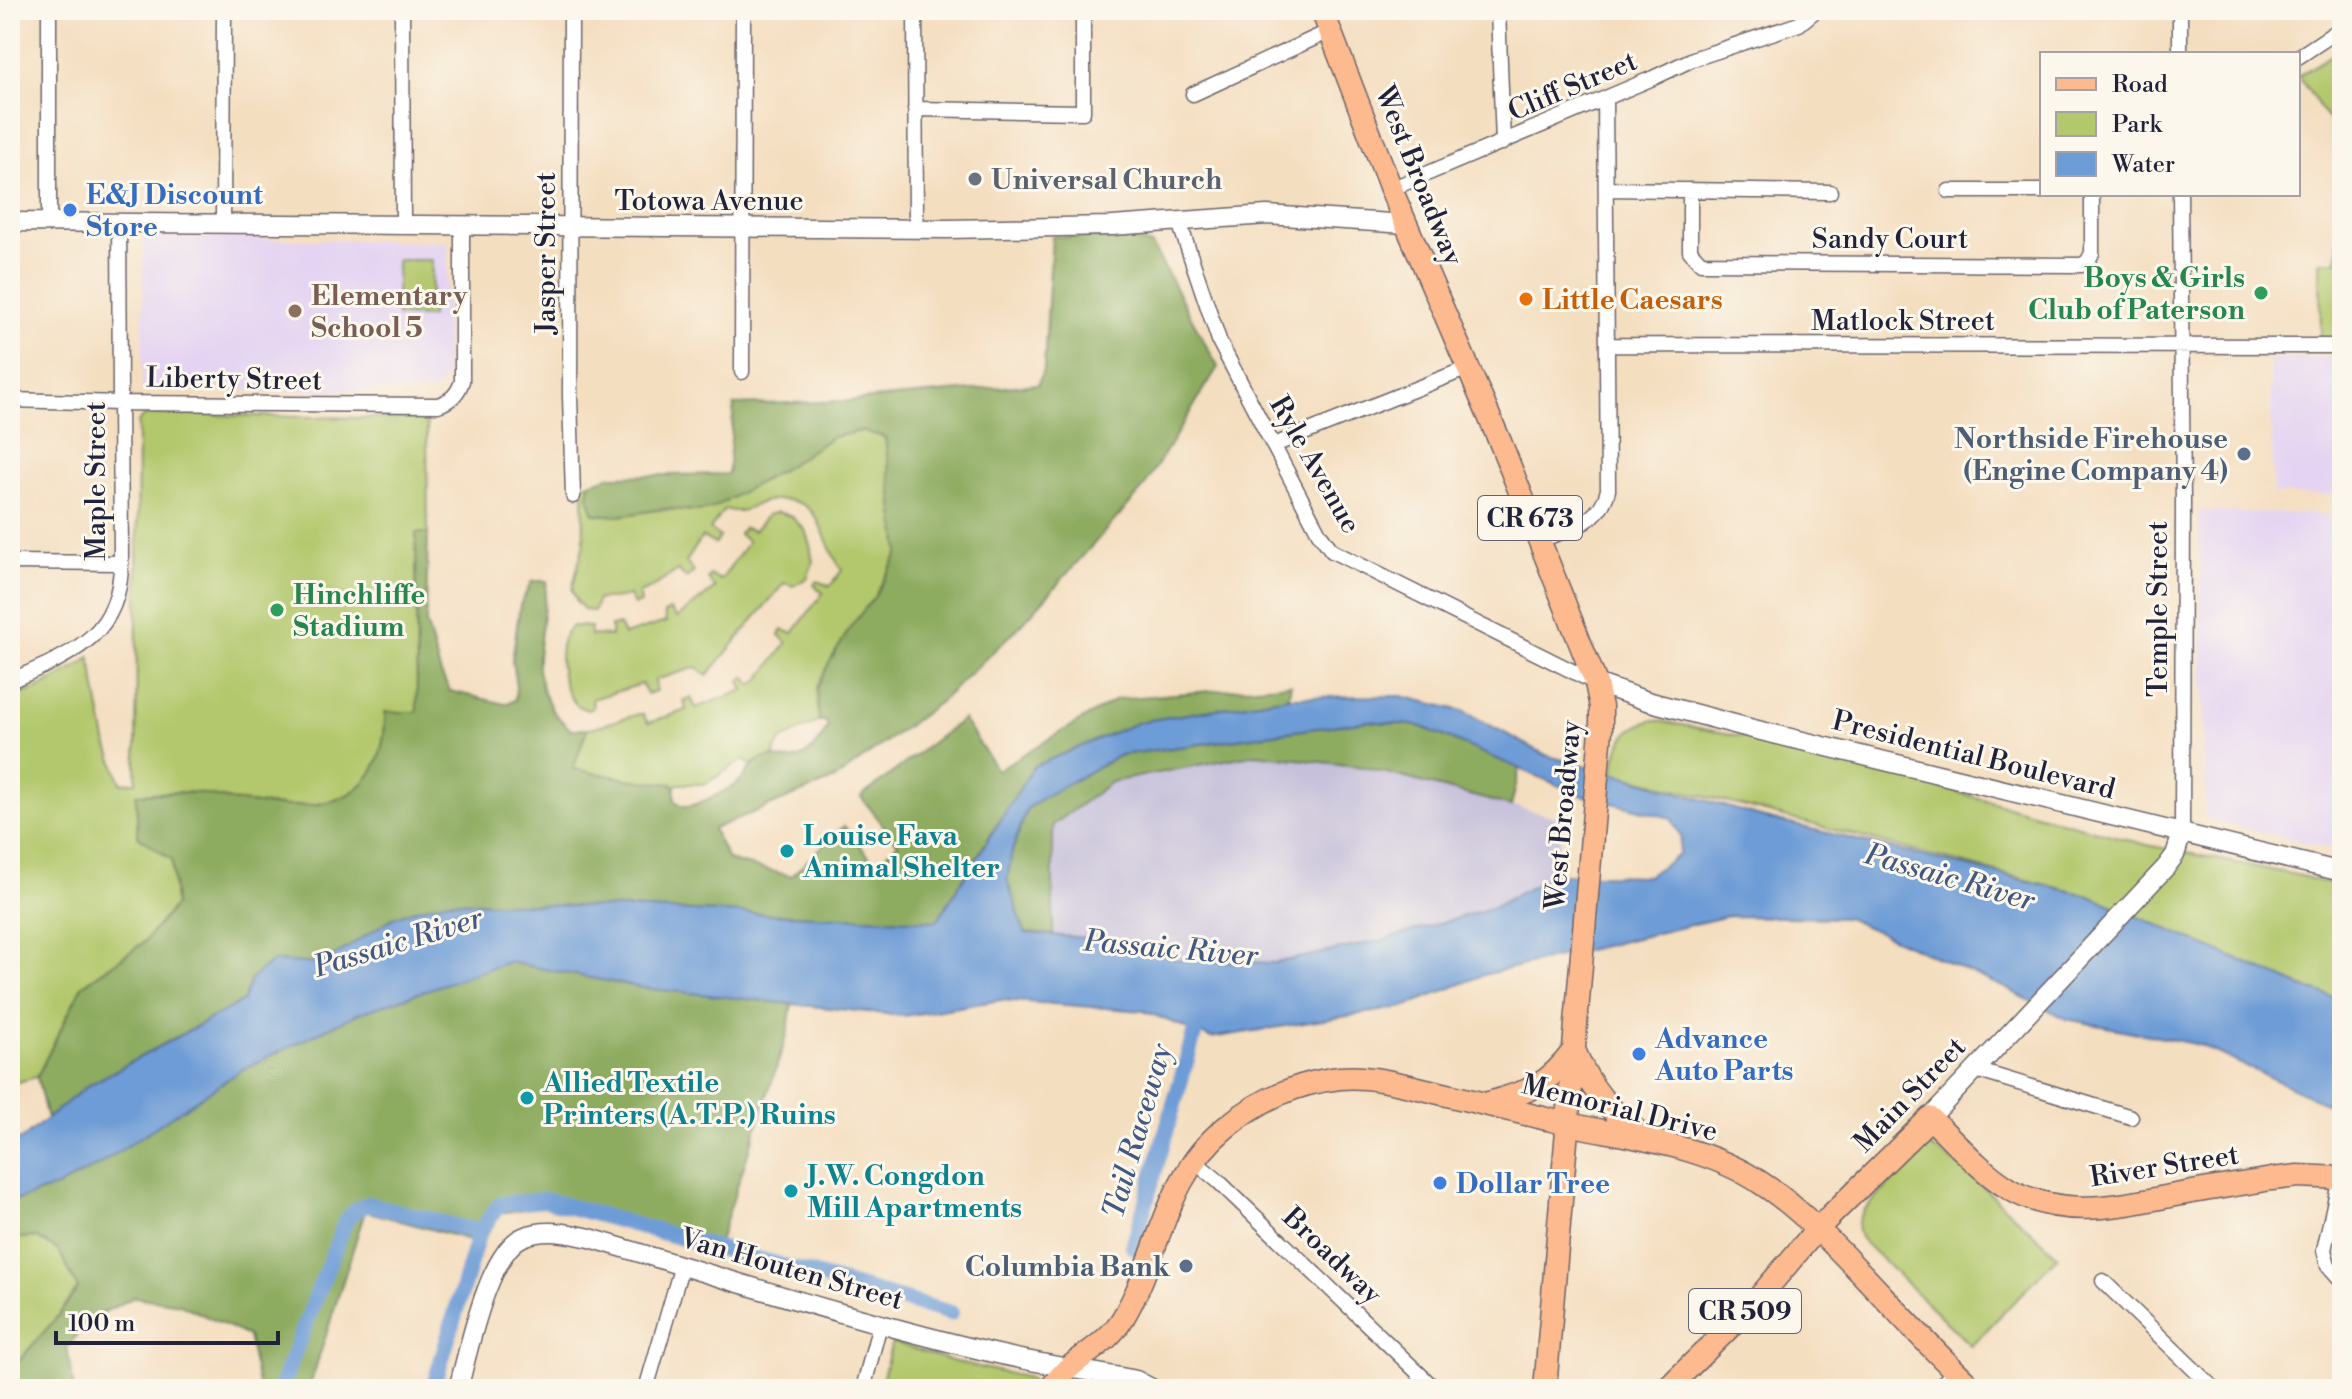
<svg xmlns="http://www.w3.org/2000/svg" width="2352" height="1399" font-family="'Libre Bodoni',serif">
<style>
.built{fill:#e4d3f2}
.industrial{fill:#c6c0da}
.green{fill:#b3c86d;stroke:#6a7554;stroke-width:2}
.forest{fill:#8eac60;stroke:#58674e;stroke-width:2}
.water{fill:#6e9cd6;stroke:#485f88;stroke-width:2;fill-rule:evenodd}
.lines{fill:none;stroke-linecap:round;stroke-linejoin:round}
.canal{stroke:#6e9cd6;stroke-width:16}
.minor-casing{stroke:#6c646a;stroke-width:17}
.tertiary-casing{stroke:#6c646a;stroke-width:21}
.primary-casing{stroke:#6c646a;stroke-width:25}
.minor{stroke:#fff;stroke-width:14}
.tertiary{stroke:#fff;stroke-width:18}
.primary{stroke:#fcba8e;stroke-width:22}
.worship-dot{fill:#6b7280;stroke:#fbf7ec;stroke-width:3}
.shop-dot{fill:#3f7fe0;stroke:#fbf7ec;stroke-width:3}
.leisure-dot{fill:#2e9e5b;stroke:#fbf7ec;stroke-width:3}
.food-dot{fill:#e8710a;stroke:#fbf7ec;stroke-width:3}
.education-dot{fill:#8d6e63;stroke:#fbf7ec;stroke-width:3}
.service-dot{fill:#5c6f8a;stroke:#fbf7ec;stroke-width:3}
.culture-dot{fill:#0f9aa8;stroke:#fbf7ec;stroke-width:3}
.labels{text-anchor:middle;stroke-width:6;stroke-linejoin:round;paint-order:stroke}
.shield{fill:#fbf7ec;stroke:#636270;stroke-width:2}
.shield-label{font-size:26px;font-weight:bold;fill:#22223b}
.street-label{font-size:28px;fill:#22223b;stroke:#fbf7ec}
.worship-label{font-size:28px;font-weight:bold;fill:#5b616d;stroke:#fbf7ec;text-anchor:start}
.shop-label{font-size:28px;font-weight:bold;fill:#366cbe;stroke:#fbf7ec;text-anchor:start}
.leisure-label{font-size:28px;font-weight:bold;fill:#27864d;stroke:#fbf7ec;text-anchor:end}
.education-label{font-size:28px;font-weight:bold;fill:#785e54;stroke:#fbf7ec;text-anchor:start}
.food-label{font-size:28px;font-weight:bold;fill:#c56008;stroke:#fbf7ec;text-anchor:start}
.service-label{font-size:28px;font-weight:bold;fill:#4e5e75;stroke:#fbf7ec;text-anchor:end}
.culture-label{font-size:28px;font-weight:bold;fill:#0d838f;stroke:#fbf7ec;text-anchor:start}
.water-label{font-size:30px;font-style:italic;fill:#445981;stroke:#fbf7ec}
</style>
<rect width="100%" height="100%" fill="#fbf7ec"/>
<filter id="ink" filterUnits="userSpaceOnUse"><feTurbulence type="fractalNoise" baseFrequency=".0125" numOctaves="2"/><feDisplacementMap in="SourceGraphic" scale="16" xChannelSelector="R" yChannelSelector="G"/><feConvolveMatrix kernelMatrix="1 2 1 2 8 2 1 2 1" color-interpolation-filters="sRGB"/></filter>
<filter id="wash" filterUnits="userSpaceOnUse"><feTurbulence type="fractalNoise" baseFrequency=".006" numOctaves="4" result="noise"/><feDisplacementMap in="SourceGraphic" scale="32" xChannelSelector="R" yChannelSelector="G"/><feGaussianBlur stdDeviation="1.8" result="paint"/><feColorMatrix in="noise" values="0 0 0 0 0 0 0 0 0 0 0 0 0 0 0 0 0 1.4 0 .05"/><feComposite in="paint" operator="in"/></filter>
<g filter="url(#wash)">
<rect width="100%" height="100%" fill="#f4dec0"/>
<path class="built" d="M144,237L448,242L445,379L434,391H142Z
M2342,357V495L2273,494L2270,359Z
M2199,511L2342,515V851L2206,819Z"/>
<path class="industrial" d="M1256,754L1364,767L1563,819L1555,874L1494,907L1384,940L1275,963L1175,959L1113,940L1053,935V825L1111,782Z"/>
<path class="green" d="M2342,48V340H2321L2320,261H2337L2342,139L2298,76Z
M397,260H432L431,317L397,316Z
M148,414L422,419L427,425L428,533L416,534L417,712L385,713C387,808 318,813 241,802C227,800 213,795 198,793C178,791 156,793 136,794L138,836L172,860L175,905L144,942L82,986L37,1077L10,1084V856L16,848C9,833 7,815 12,799L10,796V698L37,689L85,662L90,657L106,741L121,783L136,782L138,423L142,417Z
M861,431L885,437L899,552L875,596L852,625L829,663L817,688L819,721L782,740L774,752L775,756L759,760L751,765L743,760L705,784H678L675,786L632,780L573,769L587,729L639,714H643L648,723L686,710L684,700L691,698L696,708L744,690L740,681L745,677L752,685L758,681L787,643L779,635L782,630L793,633L823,593L814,585L817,581L830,586L842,570C818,538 825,491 767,501C747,505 747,516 725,509L710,529L720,537L715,544L702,537L686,562L694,572L686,578L678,570L653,587L639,593L641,603L634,605L629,596L613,599H598L594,611L585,610L577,602L572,590L584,543L583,485L590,483L588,496L619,516L663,509L700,511L782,470L832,437Z
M777,512L791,516L805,530L810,545L813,563L807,578L793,586L784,583L707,676L697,667L655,680L656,691L647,694L642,684L592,699L593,708L587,710C583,708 578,707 575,703C559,686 553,642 572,626L591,627L590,635L611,636V626L619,625L624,635L666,622L664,613L670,610L677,618L715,588L708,579L710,575L721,580L748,542L739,534L744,528L754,531L767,515Z
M1655,720L1788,745L2147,845L2301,876L2342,887V1000L2302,987L2090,896L1614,773C1615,744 1625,726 1655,720Z
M1928,1145L1962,1168L2058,1256L1971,1346L1861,1239C1855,1227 1857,1221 1864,1210Z
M36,1237L59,1251L78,1288L58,1316L10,1371L14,1389H10V1239Z
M892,1342L955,1362L1029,1378L1032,1382L1025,1389H880Z"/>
<path class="forest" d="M1052,236L1131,239L1152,245L1218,367L1142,490L1022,624L941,701L835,779L713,829L728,860L791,876L844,826L875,864L898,844L861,797L963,719L997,770L1117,699L1291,684L1288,697L1139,722L1001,818L937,921L448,901L393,918L322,964L273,961L251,979L243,1001L87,1086L47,1119L37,1077L82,986L144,942L175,905L172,860L138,836L136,794C156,794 178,791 198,793C212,795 226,800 241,802C318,813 387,808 385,712H417L416,533H428L426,623L441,674L450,691L505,704L515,700L516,687L512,660L520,605L532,581H547L538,657V670L543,691L553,712L570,729H587L573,769L632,780L672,784L675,786V801C679,803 682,806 686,806C698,806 734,787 742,779C748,773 749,765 758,761C767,756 773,757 781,759C805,764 819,744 828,726L825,721H819L817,688L829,663L852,625L875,596L899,552L885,437L861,431L832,437L782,470L713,508L700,511L663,509L619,516L594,514L588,496L590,483L611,476L728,474L734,405L849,401L1038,384L1044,367Z
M1368,721L1419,726L1520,768L1511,806L1364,767L1256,754L1111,782L1053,825V935L1025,933L1007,880L1012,851L1027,809L1045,796L1120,755Z
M508,962L643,988L792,1004L787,1035L715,1254L543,1206L501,1213L481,1243L365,1211L309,1389H259L248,1336L180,1304L134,1297L92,1318L67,1347L74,1389H14L10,1371L58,1316L78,1288L59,1251L36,1237L10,1239V1202L59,1186L100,1164L243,1069L357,1014Z"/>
<path class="water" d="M1401,696L1463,711L1548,756L1614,773L1761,817L2090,896L2302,987L2342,1000V1111L2200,1045L2066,1019L2003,987L1847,918L1728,916L1483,975L1404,1007L1211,1038L1144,1011L1001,1000L904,1016L643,988L508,962L357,1014L243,1069L100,1164L59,1186L10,1202V1142L22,1139L87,1086L243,1001L251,979L273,961L322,964L393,918L417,909L448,901L937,921L1034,766L1139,722L1288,697ZM1368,721L1420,726L1581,795L1671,818L1681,837L1679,855L1647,876L1555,874L1494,907L1384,940L1275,963L1175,959L1113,940L1025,933L1007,880L1012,851L1027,809L1045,796L1120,755Z"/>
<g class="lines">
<path class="canal" d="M1133,1247L1195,1031
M280,1389L346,1220L355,1211L368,1204L479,1232L500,1204L546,1200L951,1313
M433,1389L479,1232"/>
</g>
</g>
<g filter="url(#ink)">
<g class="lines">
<defs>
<path id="minor" d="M49,10V222
M402,10L403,225
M571,10L570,396L573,496
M915,10L916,229
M1498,10L1503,143
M2180,54V10
M2298,57L2342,28
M1193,94L1330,31
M915,109L1083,112V10
M1391,189L1653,78L1693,59L1799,24L1816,10
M1606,189L1830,192
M1690,190V251L1701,263L2082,265L2088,261L2092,253V194
M1949,191H2042
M2180,194L2183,502L2182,833
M1179,222L1220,343L1319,533L1332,551L1596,683
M223,223L224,10
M1607,345L2342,346
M742,372L743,10
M10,400L120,403L438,405C451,401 458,394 462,381V226
M1274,445L1468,368
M1539,540C1567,530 1601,523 1608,490L1605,99
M10,562L121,563
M10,681C69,655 121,637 121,563L119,222
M1976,1070L2131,1117
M1194,1161L1217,1180L1435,1389
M2340,1178L2324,1250L2328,1265L2342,1281
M2103,1281L2214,1389
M646,1389L682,1265
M863,1389L880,1324
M1937,1389L1955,1371"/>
<path id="tertiary" d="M10,222L947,229L1112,226L1267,215L1406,224
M1596,683L1647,701L1753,729L2342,872
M1930,1118L2166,867L2175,855L2182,833
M458,1389C468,1353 488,1252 523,1237C544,1228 569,1233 590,1238C724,1278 857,1321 993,1353C1040,1364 1088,1371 1136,1380L1153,1389"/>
<path id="primary" d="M1322,10L1391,189L1501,444L1596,683L1601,707V730L1545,1389
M1574,1050C1589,1087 1609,1111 1641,1134
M1485,1104C1529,1091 1546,1088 1574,1050
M1050,1389C1056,1382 1062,1373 1070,1367C1089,1351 1110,1340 1123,1318C1161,1254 1163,1179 1225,1128C1259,1100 1295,1083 1340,1078C1371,1075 1405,1085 1435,1092C1473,1101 1510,1110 1547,1119C1618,1137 1698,1141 1761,1183C1798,1207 1829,1240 1860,1272C1897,1311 1934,1352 1974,1389
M1667,1389L1756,1301L1818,1228L1930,1118C1955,1141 1979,1170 2008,1188C2060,1220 2119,1206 2175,1195C2207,1189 2240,1184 2272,1179L2298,1176L2342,1178"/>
</defs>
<use href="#minor" class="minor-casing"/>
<use href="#tertiary" class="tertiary-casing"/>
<use href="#primary" class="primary-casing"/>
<use href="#minor" class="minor"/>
<use href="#tertiary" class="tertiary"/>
<use href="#primary" class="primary"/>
</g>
</g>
<circle class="worship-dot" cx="975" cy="179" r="8"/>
<g class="shop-dot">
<circle cx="70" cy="210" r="8"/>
<circle cx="1639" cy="1054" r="8"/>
<circle cx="1440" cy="1183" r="8"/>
</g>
<g class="leisure-dot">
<circle cx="2261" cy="293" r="8"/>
<circle cx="277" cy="610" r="8"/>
</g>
<circle class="food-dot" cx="1526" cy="299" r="8"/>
<circle class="education-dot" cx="295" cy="311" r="8"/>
<g class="service-dot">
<circle cx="2244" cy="454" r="8"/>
<circle cx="1186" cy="1266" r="8"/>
</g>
<g class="culture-dot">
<circle cx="787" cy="851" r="8"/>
<circle cx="527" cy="1098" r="8"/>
<circle cx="791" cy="1191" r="8"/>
</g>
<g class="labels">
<g class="shield">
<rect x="1478" y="496" width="104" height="44" rx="6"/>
<rect x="1689" y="1289" width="112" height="44" rx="6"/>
</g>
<g class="shield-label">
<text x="1530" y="527">CR 673</text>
<text x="1745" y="1320">CR 509</text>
</g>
<g class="street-label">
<text transform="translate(1572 85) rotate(-23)" y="10">Cliff Street</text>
<text transform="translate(1420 175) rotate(68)" y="10">West Broadway</text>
<text x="709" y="210">Totowa Avenue</text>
<text x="1890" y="248">Sandy Court</text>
<text transform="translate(545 253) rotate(-90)" y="10">Jasper Street</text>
<text x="1903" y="330">Matlock Street</text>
<text transform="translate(234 378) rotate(1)" y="10">Liberty Street</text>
<text transform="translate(1316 464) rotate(60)" y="10">Ryle Avenue</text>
<text transform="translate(95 481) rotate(-90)" y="10">Maple Street</text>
<text transform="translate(2157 609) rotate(-90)" y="10">Temple Street</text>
<text transform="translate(1974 754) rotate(14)" y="10">Presidential Boulevard</text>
<text transform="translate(1562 815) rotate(-85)" y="10">West Broadway</text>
<text transform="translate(1909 1094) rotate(-46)" y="10">Main Street</text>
<text transform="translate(1620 1107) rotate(14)" y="10">Memorial Drive</text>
<text transform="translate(2164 1165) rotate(-9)" y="10">River Street</text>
<text transform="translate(1333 1255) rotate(44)" y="10">Broadway</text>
<text transform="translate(792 1268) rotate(16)" y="10">Van Houten Street</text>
</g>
<g class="worship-label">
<text x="991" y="189">Universal Church</text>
</g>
<g class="shop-label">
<text x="86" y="204">E&amp;J Discount<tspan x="86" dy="32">Store</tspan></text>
<text x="1655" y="1048">Advance<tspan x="1655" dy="32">Auto Parts</tspan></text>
<text x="1456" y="1193">Dollar Tree</text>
</g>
<g class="leisure-label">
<text x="2245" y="287">Boys &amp; Girls<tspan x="2245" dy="32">Club of Paterson</tspan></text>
<text x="293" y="604" text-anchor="start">Hinchliffe<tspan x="293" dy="32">Stadium</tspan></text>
</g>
<g class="education-label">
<text x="311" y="305">Elementary<tspan x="311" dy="32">School 5</tspan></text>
</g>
<g class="food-label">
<text x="1542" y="309">Little Caesars</text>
</g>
<g class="service-label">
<text x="2228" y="448">Northside Firehouse<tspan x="2228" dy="32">(Engine Company 4)</tspan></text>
<text x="1170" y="1276">Columbia Bank</text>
</g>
<g class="culture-label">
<text x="803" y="845">Louise Fava<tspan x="803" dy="32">Animal Shelter</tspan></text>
<text x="543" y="1092">Allied Textile<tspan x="543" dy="32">Printers (A.T.P.) Ruins</tspan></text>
<text x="807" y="1185">J.W. Congdon<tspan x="807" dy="32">Mill Apartments</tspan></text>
</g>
<g class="water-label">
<text transform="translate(1950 877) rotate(16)" y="10">Passaic River</text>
<text transform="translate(398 942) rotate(-17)" y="10">Passaic River</text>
<text transform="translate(1171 948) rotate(5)" y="10">Passaic River</text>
<text transform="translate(1137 1131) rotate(-74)" y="10">Tail Raceway</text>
</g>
</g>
<rect width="2352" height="1399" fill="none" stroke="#fbf7ec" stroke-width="40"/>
<rect x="2040" y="52" width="260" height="144" fill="#fbf7ec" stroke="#a4a2a5" stroke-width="2"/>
<rect x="2056" y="78" width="40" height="12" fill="#fcba8e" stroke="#a4a2a5" stroke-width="2"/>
<text x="2112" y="92" font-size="24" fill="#22223b">Road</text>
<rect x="2056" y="112" width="40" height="24" fill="#b3c86d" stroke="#a4a2a5" stroke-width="2"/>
<text x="2112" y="132" font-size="24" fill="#22223b">Park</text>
<rect x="2056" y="152" width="40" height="24" fill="#6e9cd6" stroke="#a4a2a5" stroke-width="2"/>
<text x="2112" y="172" font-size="24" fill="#22223b">Water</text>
<path d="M56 1331v12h222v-12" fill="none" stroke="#22223b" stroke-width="4"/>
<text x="68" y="1331" font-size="24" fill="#22223b" stroke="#fbf7ec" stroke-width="6" paint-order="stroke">100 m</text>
</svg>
